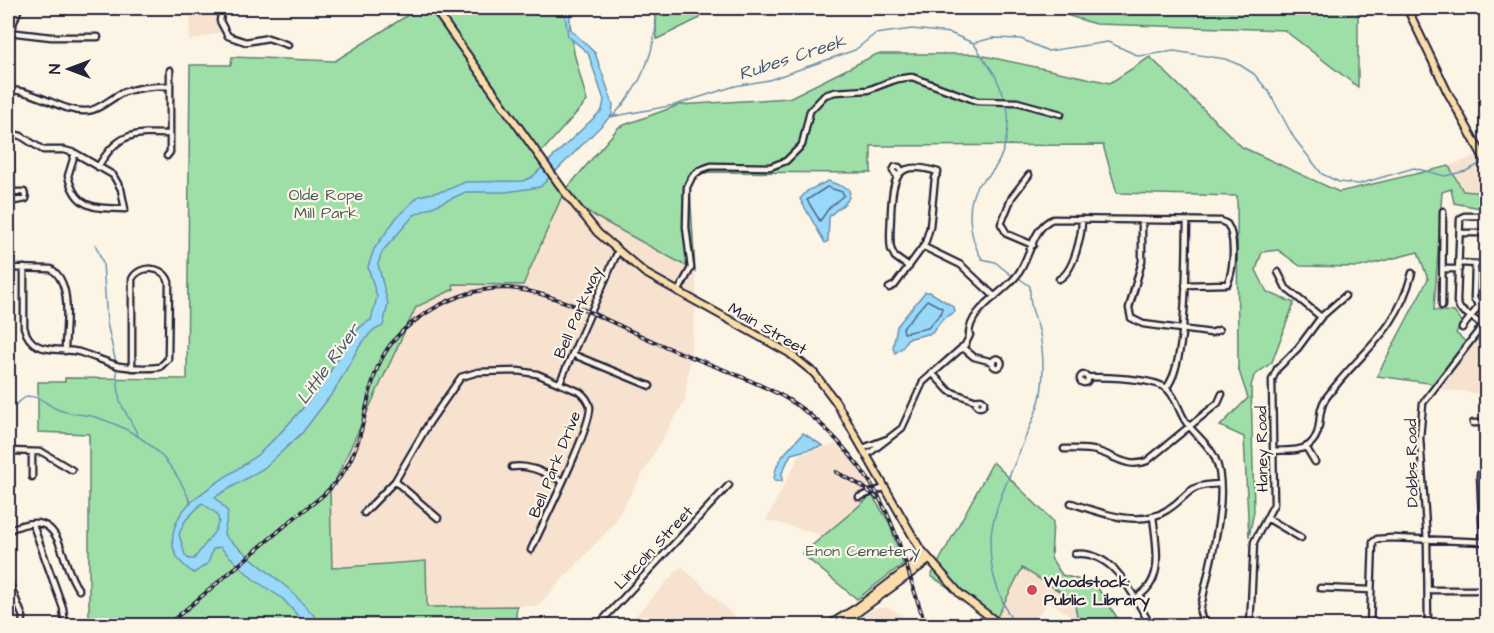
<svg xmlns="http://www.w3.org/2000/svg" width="1494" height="633" font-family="'Architects Daughter',sans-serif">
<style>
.built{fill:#f7e2d0}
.green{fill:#9edfa8;stroke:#608072;stroke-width:1.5}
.water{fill:#98d9fa;stroke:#6990ae;stroke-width:1.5;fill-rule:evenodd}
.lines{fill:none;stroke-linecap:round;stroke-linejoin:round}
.shore{stroke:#516b87;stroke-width:1.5}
.stream{stroke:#6990ae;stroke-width:1.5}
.minor-casing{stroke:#22223b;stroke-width:9}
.major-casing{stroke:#22223b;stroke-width:10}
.minor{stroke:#fcf5e5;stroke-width:4.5}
.major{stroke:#faddab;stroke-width:6}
.rail-casing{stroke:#22223b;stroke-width:4}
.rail{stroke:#fcf5e5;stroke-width:1.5;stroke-dasharray:4.5;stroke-linecap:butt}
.poi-dot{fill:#d1495b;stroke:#fcf5e5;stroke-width:2}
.labels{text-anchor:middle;stroke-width:4.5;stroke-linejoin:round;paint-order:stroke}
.park-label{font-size:16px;fill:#475b5c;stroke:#fcf5e5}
.street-label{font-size:16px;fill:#22223b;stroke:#fcf5e5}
.poi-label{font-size:16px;font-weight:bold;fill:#22223b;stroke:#fcf5e5;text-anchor:start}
.water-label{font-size:18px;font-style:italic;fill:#455974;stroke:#fcf5e5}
</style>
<rect width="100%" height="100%" fill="#fcf5e5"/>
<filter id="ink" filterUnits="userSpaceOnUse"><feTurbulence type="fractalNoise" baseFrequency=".0167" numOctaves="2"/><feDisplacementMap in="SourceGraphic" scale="12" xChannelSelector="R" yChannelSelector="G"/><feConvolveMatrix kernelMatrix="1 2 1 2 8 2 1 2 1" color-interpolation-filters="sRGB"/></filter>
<g filter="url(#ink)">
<path class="built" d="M177,8H222L219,23L223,32L189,41L191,12Z
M1486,152V193L1463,191L1449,166Z
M563,193L598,218L695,271L697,299L685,400L613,525L538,606L392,607L324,569L325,504L427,284Z
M1486,317V394L1436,389V384Z
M836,444L858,467L876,494L872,495L825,536L766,520L800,454Z
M681,566L702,585L743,625H627Z
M1022,568L1074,600L1078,621L1049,601L1031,625H1006L996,619Z
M876,608H890L917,625L845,626Z"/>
<path class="green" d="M419,8H568L574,53L587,101L538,156L563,193L619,127L679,105L789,98L877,54H975L1110,83L1150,57L1242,147L1339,192L1449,166L1463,191L1486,193V209L1454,203L1451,189L1442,192L1434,310L1454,312L1462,322L1456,333L1467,343L1436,384L1377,376L1428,279L1418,252L1360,267L1300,266L1278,250L1262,252L1256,270L1267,292L1294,303L1272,362L1254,376L1251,386L1254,511L1249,537L1244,437L1220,426L1248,398L1238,368L1237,196L1117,193L1103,145L871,146V173L709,172L696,176L690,189L695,271L598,218L563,194L523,285L453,284L454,289L416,307L330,492L332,568L426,561L427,607L517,606L515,625H97L89,622V434L38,432V382H65V378L187,379L190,65H231L232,57L335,61Z
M654,8H700V18L657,39Z
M1044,8H1358V87L1284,30L1095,24Z
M1486,266V291L1478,295L1476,288L1483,267Z
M993,462L1053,521L1051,558L1062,575L1095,584L1122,625H1084L1078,621L1074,600L1022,568L996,619L931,576Z
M872,495L889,522L903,564L857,599L802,554Z"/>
<path class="water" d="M564,8H570V29L595,53L613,104L612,115L540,187L506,192H466L414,215L382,252L378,264L388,304L383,326L372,331L359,347L334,391L302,433L264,468L215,497L228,512L224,534L227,538L290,590L317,619L327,625H306L283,599L253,579L220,547L213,549L208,563L194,573C173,560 167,542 178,519C189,494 242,470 263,450C285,429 307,405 324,381C339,361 348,331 371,320L377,297L368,267L374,249L397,217L419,196L447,190L465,182L523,181L532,177L602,110L604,100L588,53L568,36ZM202,503L217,514L219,521L215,531L194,559H189L185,555L179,534L185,521Z
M828,181L849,189C853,204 837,206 829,217L828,241L825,243L800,199L807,191Z
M925,292H930L954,307L955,312L943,319L932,333L907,339L903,347L895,353L893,348L897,326Z
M803,433L823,446L791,454L782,473V481L774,480C775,458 791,448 803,433Z"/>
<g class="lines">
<path class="shore" d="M827,187L842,192L844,195L829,208L820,221L807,200Z
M927,300L942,308V312L928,328L904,333L903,328Z"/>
<path class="stream" d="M974,44L995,75L1004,96
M1007,106C1011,126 1005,157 991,173C987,178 981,181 977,186C965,207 970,240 982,259L995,262L1011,275
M614,115C642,85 657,48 657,8
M610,117L675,105L735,86L769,80L855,50L875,34L912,29L950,33L973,43L993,38L1021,39L1048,51L1108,42L1139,56L1174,51L1225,59L1240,65L1254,74L1269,92L1294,138L1322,174L1339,182L1359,184L1414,168L1445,176L1466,171L1482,163
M95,244L103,263L107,323L116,363
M116,368L120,402L138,435
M8,410L27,396C44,397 46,405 59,410C70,414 84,414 95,417C142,431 173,458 191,504
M1015,626C971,548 993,516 1024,441C1030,425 1038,411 1041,394C1044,376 1043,352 1040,334C1035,313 1029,310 1030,286L1020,279"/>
<defs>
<path id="minor" d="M222,8L220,21L228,36L246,42L268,38L288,45
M8,32L51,37H98
M8,38L19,8
M170,70V86
M8,90C37,90 63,113 87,111C100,110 112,97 124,92C139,87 155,86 170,86V152L167,156
M8,133L21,136L43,150H64L75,153L113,175L121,189L125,209C96,208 76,210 68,176L75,153
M10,133L11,192L14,201L26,199L24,192H11
M98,167C118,132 133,133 170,134
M1029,175L1012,197L1001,224L1007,234L1033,245
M897,176L893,171L895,167H899L902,171
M1142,220V261L1129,308L1131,318L1143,324L1211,333L1219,330
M1460,233H1485
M924,247L961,265L995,297
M1459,263L1480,264
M1475,264L1474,299L1480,306
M8,268L51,269C74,283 65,328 65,351
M24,268V327C31,356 58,347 79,352C92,356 106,362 119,366C132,368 147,369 160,367L168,359L169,282C164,266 140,264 132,279V368
M1444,269H1459
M1278,272L1286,288L1321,317
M1059,279C1074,272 1082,234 1082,219
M889,288L895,285L925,244L930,227L935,178L938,172C897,159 893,176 891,212C891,224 889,237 891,249L895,257L909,267
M678,292L691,268L686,227L687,187L692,177L700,170L711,166L770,167L786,161L802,145L810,111L825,95L835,92L868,90L897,79L912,77L977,101L1017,102L1061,114
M1442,306L1443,211
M1484,326L1460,309L1457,302L1460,219L1464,216H1486
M1462,328L1486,297
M969,336C968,309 1004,294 1018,274C1030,258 1033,226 1053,219L1221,221L1227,224C1236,236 1234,271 1227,284L1185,285
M962,347L974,357L993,362
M572,354L650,386
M992.5 363a4.5 4.5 0 1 1 9 0a4.5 4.5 0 1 1-9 0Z
M932,373L949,391L976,401
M1080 379a4 4 0 1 1 8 0a4 4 0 1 1-8 0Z
M1087,377C1104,377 1158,378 1168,390C1177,399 1179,412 1186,422C1194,434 1209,444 1215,458C1232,495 1207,571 1200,612L1204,626
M560,382L618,251
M1166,388C1188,365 1186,255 1187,221
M976 403a4 4 0 1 1 8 0a4 4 0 1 1-8 0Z
M1473,423H1486
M1306,447L1315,462
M863,448L887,439
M1064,449C1074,449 1087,448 1097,451C1115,456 1128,469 1147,461L1218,403L1222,394
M8,451L42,452L72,470
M1273,451C1285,450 1299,452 1309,445C1325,432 1315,413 1326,398C1360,351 1396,335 1412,273
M32,452V477
M867,455L902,428L923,382L965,345L970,335
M512,467C530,464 546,474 562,481
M1480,474L1483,542
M395,481L438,518
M859,497L884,488
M1071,503C1099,512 1139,529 1167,510C1192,494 1185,485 1220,484
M364,513L395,481L429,423L461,377L478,372L518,371L537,374L580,392C585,396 589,401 590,407C591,429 542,525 531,550
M1267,518L1301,538
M33,525L63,608L65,626
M8,531C67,501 57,563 79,590
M1075,554C1115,550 1134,597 1151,626
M8,580L23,617L22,626
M1320,588L1371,590
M1428,590H1486
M1135,598C1166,582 1156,546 1153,516
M597,626L729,485
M1250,626L1254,542L1274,504L1272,380L1277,369L1298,348L1321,317L1345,296
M1370,626L1373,542L1377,539L1392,538L1486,542
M1428,626L1427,541L1420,438L1423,403L1486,321"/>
<path id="major" d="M434,8L564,191L598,233L645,273L789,353L814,373L836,402L919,547L960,594L1002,626
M1407,8L1447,91L1486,162
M827,626L858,607L926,555
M839,626L929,560"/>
</defs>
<use href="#minor" class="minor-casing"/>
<use href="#major" class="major-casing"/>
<use href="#minor" class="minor"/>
<use href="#major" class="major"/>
<defs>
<path id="rail" d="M836,472L862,486L877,498
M166,626C207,592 247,558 287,524C305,508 325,497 340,477C379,424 353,365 416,320C442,301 473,288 506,288C554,290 619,327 664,346C704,363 746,376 784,397C808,411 831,432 849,454C896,508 903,562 926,626"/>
</defs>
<use href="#rail" class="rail-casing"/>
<use href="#rail" class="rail"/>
</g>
</g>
<circle class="poi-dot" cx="1032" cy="590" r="6"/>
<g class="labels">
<g class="park-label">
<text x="326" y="200">Olde Rope<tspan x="326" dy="18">Mill Park</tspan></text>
<text x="863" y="556">Enon Cemetery</text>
</g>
<g class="street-label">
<text transform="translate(577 312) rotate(-67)" y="6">Bell Parkway</text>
<text transform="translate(768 328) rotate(30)" y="6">Main Street</text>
<text transform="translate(1261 449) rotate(-91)" y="6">Haney Road</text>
<text transform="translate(1411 463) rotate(-91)" y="6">Dobbs Road</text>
<text transform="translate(554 464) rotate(-68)" y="6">Bell Park Drive</text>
<text transform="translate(653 547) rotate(-47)" y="6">Lincoln Street</text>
</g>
<g class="poi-label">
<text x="1044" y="587">Woodstock<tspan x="1044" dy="18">Public Library</tspan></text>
</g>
<g class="water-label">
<text transform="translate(792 57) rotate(-18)" y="6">Rubes Creek</text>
<text transform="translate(328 364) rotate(-54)" y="6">Little River</text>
</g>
</g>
<rect width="1494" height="633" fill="none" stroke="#fcf5e5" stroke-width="30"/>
<rect x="15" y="15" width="1464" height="603" fill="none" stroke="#22223b" stroke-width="2" filter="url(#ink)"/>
<g transform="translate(69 69) rotate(270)" stroke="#fcf5e5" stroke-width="4.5" paint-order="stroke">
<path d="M0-4.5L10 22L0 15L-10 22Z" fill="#22223b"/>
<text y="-9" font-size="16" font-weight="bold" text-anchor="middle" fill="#22223b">N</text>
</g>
</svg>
